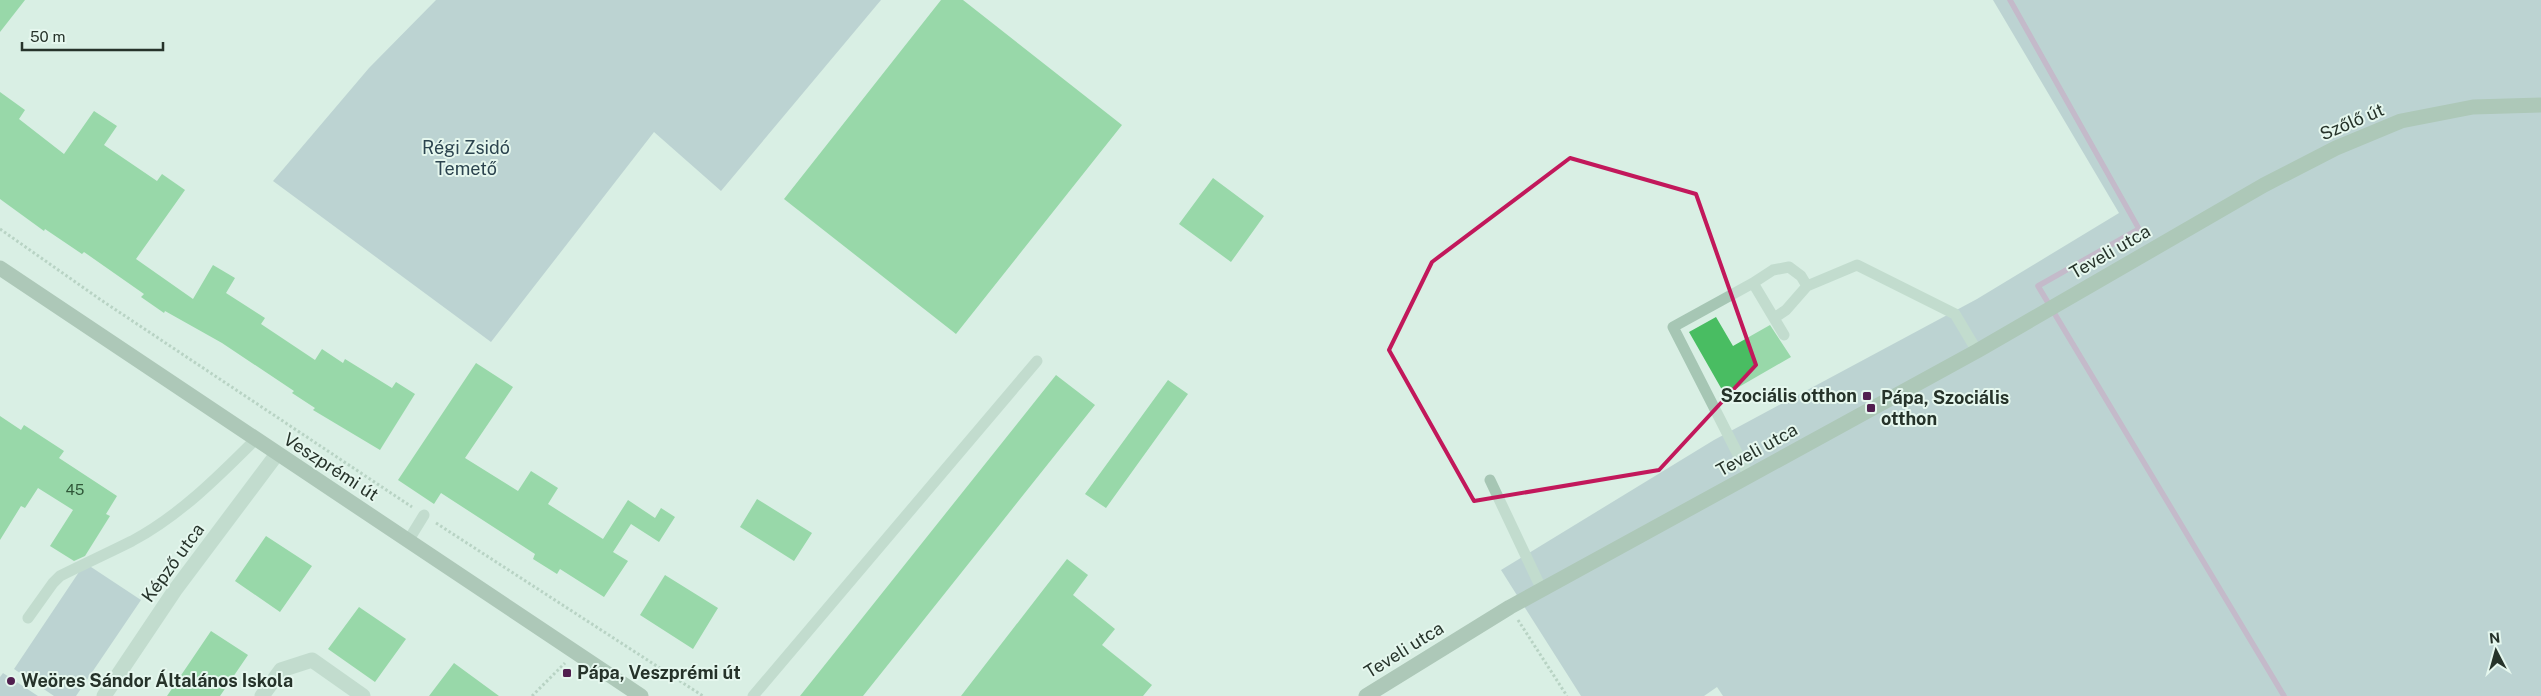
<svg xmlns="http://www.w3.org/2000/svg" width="2541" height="696" font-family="'Public Sans',sans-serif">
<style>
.green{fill:#9ab2bd}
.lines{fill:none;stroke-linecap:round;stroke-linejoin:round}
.stream{stroke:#aa7aaa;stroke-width:5.5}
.building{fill:#49bd62}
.path{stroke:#91b29e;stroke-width:3;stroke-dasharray:2.5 2.5;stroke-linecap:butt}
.lane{stroke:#a6c6b4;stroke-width:11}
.street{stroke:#a6c6b4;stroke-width:15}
.secondary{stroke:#789983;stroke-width:15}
.marked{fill:none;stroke:#c2185b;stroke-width:4;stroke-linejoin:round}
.poi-dot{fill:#511f4f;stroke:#e5f7ee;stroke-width:2}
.labels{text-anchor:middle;stroke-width:4;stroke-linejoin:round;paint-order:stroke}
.number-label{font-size:15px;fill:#2f5638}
.street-label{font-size:18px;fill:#26332a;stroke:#e5f7ee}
.park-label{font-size:18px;fill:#2c444f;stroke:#e5f7ee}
.poi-label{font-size:18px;font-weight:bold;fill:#26332a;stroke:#e5f7ee;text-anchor:start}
</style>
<rect width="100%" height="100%" fill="#d9efe4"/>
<path class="green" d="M436,0H881L721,191L654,132L491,342L273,181L369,68Z
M1993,0H2541V696H1723L1717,687L1704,696H1581L1501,570L1714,440L1977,299L2119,213Z
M85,563L141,600L76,696H54L14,669Z
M3,673L38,696H0V677Z"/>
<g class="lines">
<path class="stream" d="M2010,0L2139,229L2038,286L2284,696"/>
</g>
<path class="building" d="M0,0H25L0,32Z
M941,0H963L1122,125L956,334L784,199Z
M0,92L25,110L19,119L64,154L94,111L117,126L104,145L157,181L162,174L185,190L136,259L193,299L213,265L235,278L226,293L265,318L261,324L315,360L322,349L343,363L345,359L392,388L396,382L415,394L380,450L313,410L315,408L292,393L294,391L222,343L165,311L164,313L141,297L144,294L84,252L82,254L45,229L44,231L0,199Z
M1213,178L1264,216L1231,262L1179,224Z
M1716,317L1733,346L1770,325L1791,357L1725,395L1689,332Z
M476,363L513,387L465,458L518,491L531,471L558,488L548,504L603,539L628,500L655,518L661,508L675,517L659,542L631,524L613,552L628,561L604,597L560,569L557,574L533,559L535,554L441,493L434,504L398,480Z
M1056,375L1095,405L863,696H800Z
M1168,380L1188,394L1106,508L1085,494Z
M0,416L21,430L24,425L64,451L59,458L117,496L106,514L110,516L85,556L74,561L50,546L73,510L38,488L25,508L21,506L0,540Z
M757,499L812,533L794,561L740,527Z
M266,536L312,566L280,612L235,581Z
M1067,559L1088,575L1073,595L1115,629L1102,645L1152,685L1143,696H961Z
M665,575L718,608L693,649L640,615Z
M359,607L406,639L375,682L328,649Z
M211,631L248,655L220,696H167Z
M454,663L499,696H429Z"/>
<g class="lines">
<path class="path" d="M0,229L101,300L412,507
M436,523L703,696
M1518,620L1567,696
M532,696L565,663"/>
<path class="lane" d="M1753,283L1773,270L1789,267L1801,276L1807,286
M1774,318L1786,310L1807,286L1857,265L1955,314L1977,351
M1749,476L1673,327L1753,283L1784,335
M1490,480L1542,590
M408,541L424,515
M28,618L53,583L60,576C84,564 108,553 132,541C179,516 218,477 255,440
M753,696L1037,361"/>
<path class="street" d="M104,696L175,590L277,454
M262,696L281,670L312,660L363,696"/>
<path class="secondary" d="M0,268L641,696
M1366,696L1510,607L1977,351L2264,185L2336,148L2401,121L2473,107L2541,105"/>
</g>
<path d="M0 0H2541V696H0ZM1570,158L1696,194L1756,365L1659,470L1474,501L1389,350L1432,262Z" fill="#d9efe4" fill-opacity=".55" fill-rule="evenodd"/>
<path class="marked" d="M1570,158L1696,194L1756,365L1659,470L1474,501L1389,350L1432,262Z"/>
<g class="poi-dot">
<rect x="1862" y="391" width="10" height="10" rx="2.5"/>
<rect x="1866" y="403" width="10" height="10" rx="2.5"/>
<rect x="562" y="668" width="10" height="10" rx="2.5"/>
<circle cx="11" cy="681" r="5"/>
</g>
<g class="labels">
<g class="number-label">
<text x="75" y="495">45</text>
</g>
<g class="street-label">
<text transform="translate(2352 122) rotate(-23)" y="6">Szőlő út</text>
<text transform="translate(2110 252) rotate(-30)" y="6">Teveli utca</text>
<text transform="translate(1757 450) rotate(-29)" y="6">Teveli utca</text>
<text transform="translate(331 467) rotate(33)" y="6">Veszprémi út</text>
<text transform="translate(173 563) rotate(-54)" y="6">Képző utca</text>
<text transform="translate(1404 650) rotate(-32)" y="6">Teveli utca</text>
</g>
<g class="park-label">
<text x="466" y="154">Régi Zsidó<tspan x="466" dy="21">Temető</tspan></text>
</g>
<g class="poi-label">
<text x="1857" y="402" text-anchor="end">Szociális otthon</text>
<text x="1881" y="404">Pápa, Szociális<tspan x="1881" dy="21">otthon</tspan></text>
<text x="577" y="679">Pápa, Veszprémi út</text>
<text x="21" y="687">Weöres Sándor Általános Iskola</text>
</g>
</g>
<g transform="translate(2496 651) rotate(354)" stroke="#e5f7ee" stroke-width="4" paint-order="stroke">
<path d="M0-4L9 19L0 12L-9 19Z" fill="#26332a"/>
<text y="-8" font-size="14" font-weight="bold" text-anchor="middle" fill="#26332a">N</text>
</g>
<path d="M22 42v8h141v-8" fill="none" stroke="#26332a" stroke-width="2.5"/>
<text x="30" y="42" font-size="15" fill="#26332a" stroke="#e5f7ee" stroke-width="4" paint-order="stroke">50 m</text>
</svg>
